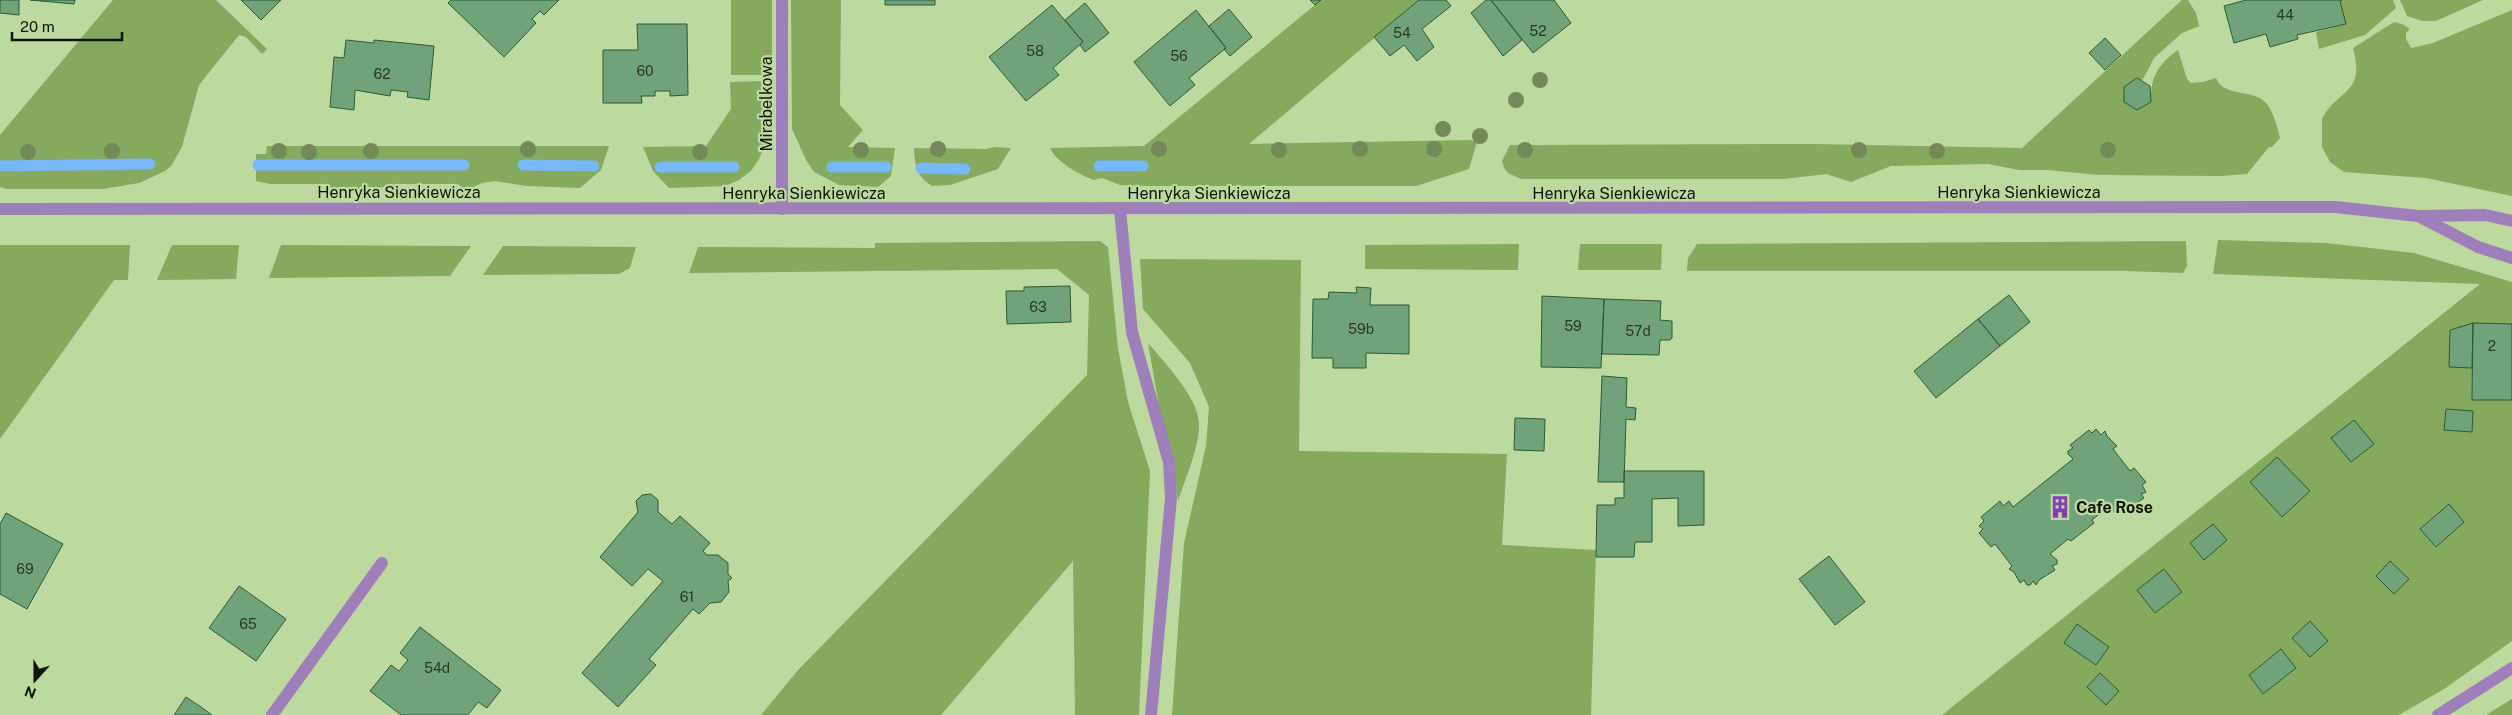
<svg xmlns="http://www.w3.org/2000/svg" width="2512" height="715" font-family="'Public Sans',sans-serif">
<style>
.green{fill:#85a95d}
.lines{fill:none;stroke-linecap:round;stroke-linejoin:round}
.stream{stroke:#76b8f9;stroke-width:11}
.building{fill:#71a379;stroke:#2b5b35}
.service{stroke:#9f7fb9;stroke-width:12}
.minor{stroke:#9f7fb9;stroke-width:12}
.tertiary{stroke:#9f7fb9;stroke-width:12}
.tree{fill:#728958}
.labels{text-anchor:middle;stroke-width:4.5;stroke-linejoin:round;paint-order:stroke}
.number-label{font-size:14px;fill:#263a20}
.street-label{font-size:16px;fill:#0d1703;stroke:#bdd9a0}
.poi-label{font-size:16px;font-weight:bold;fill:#0d1703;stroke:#bdd9a0;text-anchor:start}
</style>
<rect width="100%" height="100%" fill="#bdd9a0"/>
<path class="green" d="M113,0H216L267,49L262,54L246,37L239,35L199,85L182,147L171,166L165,171L139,183L103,189H6L0,187V135Z
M731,0H772V130L759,159L751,171L739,180L725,186L669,188L653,171L643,147L706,146L731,109L730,82L765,81V75H731Z
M791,0H841L840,105L863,130L848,147L895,148L891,176L878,187L839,185L814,172L806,160L792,129Z
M1321,0H1419L1249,144L1470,140L1477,142L1469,169L1416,186H1145L1120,185L1102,178L1094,180C1080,175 1056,162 1050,148L1144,146Z
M2182,0H2188L2196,13L2199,26L2182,33L2154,58L2142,81L2137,78L2124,87V102L2137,110L2151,102C2150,78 2158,64 2178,50L2187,79L2191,83L2203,82L2216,78C2224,98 2254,88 2267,104C2274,114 2277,126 2280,138L2272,147H2269L2247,174L2220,176L2099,175L2048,170H2019L1988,164L1891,166L1851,182L1826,174L1784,179H1521L1508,173L1504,168L1502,161L1510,145L1815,144L2022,148Z
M2342,0H2393L2396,8L2365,35L2319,49L2316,32L2346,24L2340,1Z
M2400,0H2483L2436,21H2422L2407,16Z
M2512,10V196L2426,178L2344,172L2330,162L2322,147V119C2337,89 2366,95 2353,48L2394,22L2402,24L2410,29L2406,33V39L2411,48L2433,43Z
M267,146H609L601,170L580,188L526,186L495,181L482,183L469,189H461V186L457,184H394L371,190H330L327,184H270L256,181V154H266Z
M995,147L1011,148L998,169L950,185L932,186C916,176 915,165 914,148L986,149Z
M2218,240L2326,243L2414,253L2512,282V324H2473L2472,399L2512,400V641L2444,689L2399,715H1942L2480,284L2213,274Z
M1100,241L1108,247L1118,348L1128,402L1150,471L1139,715H1075L1073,561L941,715H761L799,669L1087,375L1089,295L1057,269L689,273L698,247L875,248V243Z
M2186,241L2187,266L2183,273L2125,271H1687L1688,258L1697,244Z
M1519,244L1518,270L1365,269V245Z
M1580,244H1662L1661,270H1578Z
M0,245H130L128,280H114L0,439Z
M172,245H239L236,279L157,280Z
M281,245L471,246L450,276L269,278Z
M503,246L636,247L630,268L619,274L483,275Z
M1140,259L1301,260L1299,451L1507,454L1502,545L1596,550L1591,715H1172L1184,543L1206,446L1209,407L1190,363L1143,309Z
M1148,343C1164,362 1198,397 1199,423C1200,446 1185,479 1178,501L1173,459L1160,412Z
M2512,699V715H2486Z"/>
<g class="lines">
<path class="stream" d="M258,165H464
M523,165L594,166
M0,166L150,164
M1099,166H1143
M660,167H734
M832,167H886
M921,168L965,169"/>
</g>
<path class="building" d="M0,0H19V15L0,13Z
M30,0H75L74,4Z
M241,0H281L261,20Z
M451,0H559L544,15L540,11L532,19L536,23L504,57L448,3Z
M885,0H935V5H885Z
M1310,0H1321L1315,5Z
M1419,0H1446L1451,6L1422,29L1434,47L1417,61L1404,45L1390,56L1374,37Z
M1486,0H1491L1522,40L1503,56L1471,13Z
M1491,0H1554L1571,23L1533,53Z
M2246,0H2342L2340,1L2346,24L2297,35L2298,39L2270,47L2266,34L2234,43L2224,6Z
M1085,3L1109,33L1085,52L1080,45L1083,42L1065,20Z
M1052,5L1083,42L1053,68L1059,75L1026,101L989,57Z
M1229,9L1252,37L1230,56L1224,49L1226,48L1209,26Z
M1196,10L1226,48L1189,78L1195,85L1170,106L1134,62Z
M637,24H687L688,95L670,96V91H655V96H641L642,103H603V50H638Z
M2105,38L2121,55L2105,70L2089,53Z
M346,40L374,43V40L434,46L429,100L407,97L408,92L391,90L390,96L355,90L354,110L330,107L334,57L344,58Z
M2137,78L2150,86L2151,102L2137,110L2124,102V87Z
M1070,286L1071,322L1007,324L1006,291H1024V287Z
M1356,287L1371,288L1370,305H1409V354L1366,353V368H1333V358H1312L1313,299H1328L1329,292L1357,293Z
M2009,295L2030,322L2000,346L1978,319Z
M1542,296L1604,299L1601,368L1541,367Z
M1604,299L1661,301L1660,320L1672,321V338L1670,340H1660L1659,355L1602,354Z
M1978,319L2000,346L1936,398L1914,371Z
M2473,323L2512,324V400H2472Z
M2473,323L2472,368L2449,367L2450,330Z
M1602,376L1627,378L1626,407L1636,408L1635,420L1626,419L1624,482H1598Z
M2446,409L2473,411L2472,432L2444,430Z
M1515,418L1545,419L1544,451L1514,450Z
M2354,420L2374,444L2351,462L2331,438Z
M2096,429L2101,435L2105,431L2107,436L2117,446L2113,449L2130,471L2134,468L2146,482L2142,485L2146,492L2141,494L2144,498L2128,509L2125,513L2122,510L2116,514L2110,505L2092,520L2094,523L2071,541L2068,539L2050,554L2057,560V564L2052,566L2055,570L2039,580L2036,585L2033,581L2030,585H2027L2024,580L2020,583L2014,572L2009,569L2012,566L1995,544L1991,547L1979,533L1983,529L1979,526L1984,521L1981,517L2000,501L2003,506L2009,501L2013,507L2073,459L2068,454V451L2073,448L2070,445L2089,430L2092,433Z
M2277,457L2310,491L2282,517L2250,482Z
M1624,471H1704V525L1678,526V498L1652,499V542H1635L1634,557H1596L1597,505H1615V498H1624Z
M651,494L658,500V512L672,524L680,516L710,543L703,551L707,555H718L728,563V574L732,578L728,581L729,592L721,602L710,603L699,614L693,609L649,659L656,665L618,707L582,673L663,581L648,569L632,586L600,557L638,512L636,501L642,495Z
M2449,504L2464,522L2436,547L2420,529Z
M6,513L63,544L27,609L0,594V524Z
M2213,524L2227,540L2204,560L2190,543Z
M1829,556L1865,602L1835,625L1799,579Z
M2390,561L2409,579L2394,594L2376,576Z
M2164,569L2182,592L2155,613L2137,590Z
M239,586L286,619L256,661L209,628Z
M2310,621L2328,641L2310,657L2292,638Z
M2077,624L2109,647L2096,665L2064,643Z
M420,627L501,690L487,708L478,702L468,715H401L370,691L391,665L399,671L408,660L400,653Z
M2281,649L2296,668L2263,694L2249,675Z
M2100,673L2119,691L2106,705L2087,687Z
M186,697L201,707L212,715H174Z"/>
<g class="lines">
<path class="service" d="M272,715L382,563"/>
<path class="minor" d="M782,0V209
M1120,210L1132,332L1169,462L1171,498L1151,715
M2438,715L2512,668"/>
<path class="tertiary" d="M0,209L2335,207L2418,216L2485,215L2512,221
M2420,217L2478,247L2512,258"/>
</g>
<g class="tree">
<circle cx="1540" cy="80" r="8"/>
<circle cx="1516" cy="100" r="8"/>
<circle cx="1443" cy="129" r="8"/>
<circle cx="1480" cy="136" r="8"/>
<circle cx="528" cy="149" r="8"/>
<circle cx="938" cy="149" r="8"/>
<circle cx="1159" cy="149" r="8"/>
<circle cx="1360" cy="149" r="8"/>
<circle cx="1434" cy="149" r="8"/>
<circle cx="861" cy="150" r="8"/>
<circle cx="1279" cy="150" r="8"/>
<circle cx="1525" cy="150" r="8"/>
<circle cx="1859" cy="150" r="8"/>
<circle cx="2108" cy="150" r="8"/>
<circle cx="112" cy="151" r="8"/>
<circle cx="279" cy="151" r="8"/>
<circle cx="371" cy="151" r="8"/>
<circle cx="1937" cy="151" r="8"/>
<circle cx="28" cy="152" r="8"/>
<circle cx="309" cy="152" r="8"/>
<circle cx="700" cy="152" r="8"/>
</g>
<defs>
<symbol id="building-bare" viewBox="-9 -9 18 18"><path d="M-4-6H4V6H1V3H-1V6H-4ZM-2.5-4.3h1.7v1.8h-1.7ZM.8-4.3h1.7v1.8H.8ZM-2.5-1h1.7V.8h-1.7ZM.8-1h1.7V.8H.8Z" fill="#843eb2" stroke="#bdd9a0" stroke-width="2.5" paint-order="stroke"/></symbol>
</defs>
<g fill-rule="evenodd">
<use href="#building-bare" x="2044" y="491" width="32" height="32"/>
</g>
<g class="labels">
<g class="number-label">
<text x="2285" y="20">44</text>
<text x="1538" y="36">52</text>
<text x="1402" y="38">54</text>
<text x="1035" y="56">58</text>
<text x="1179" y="61">56</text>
<text x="645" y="76">60</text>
<text x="382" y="79">62</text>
<text x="1038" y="312">63</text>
<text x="1573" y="331">59</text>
<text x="1361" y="334">59b</text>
<text x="1638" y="336">57d</text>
<text x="2492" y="351">2</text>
<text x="25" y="574">69</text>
<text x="687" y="602">61</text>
<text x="248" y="629">65</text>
<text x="437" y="673">54d</text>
</g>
<g class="street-label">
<text transform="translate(766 104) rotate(-90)" y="6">Mirabelkowa</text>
<text x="399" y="198">Henryka Sienkiewicza</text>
<text x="2019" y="198">Henryka Sienkiewicza</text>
<text x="804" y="199">Henryka Sienkiewicza</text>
<text x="1209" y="199">Henryka Sienkiewicza</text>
<text x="1614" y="199">Henryka Sienkiewicza</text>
</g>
<g class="poi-label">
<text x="2076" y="513">Cafe Rose</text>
</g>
</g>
<g transform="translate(35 680) rotate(201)" stroke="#bdd9a0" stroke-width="4" paint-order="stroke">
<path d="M0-4L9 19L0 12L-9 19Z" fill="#0d1703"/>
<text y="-8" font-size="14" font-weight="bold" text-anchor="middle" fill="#0d1703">N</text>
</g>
<path d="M12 32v8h110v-8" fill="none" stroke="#0d1703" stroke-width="2.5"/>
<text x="20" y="32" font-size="15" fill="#0d1703" stroke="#bdd9a0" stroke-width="4" paint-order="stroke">20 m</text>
</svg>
